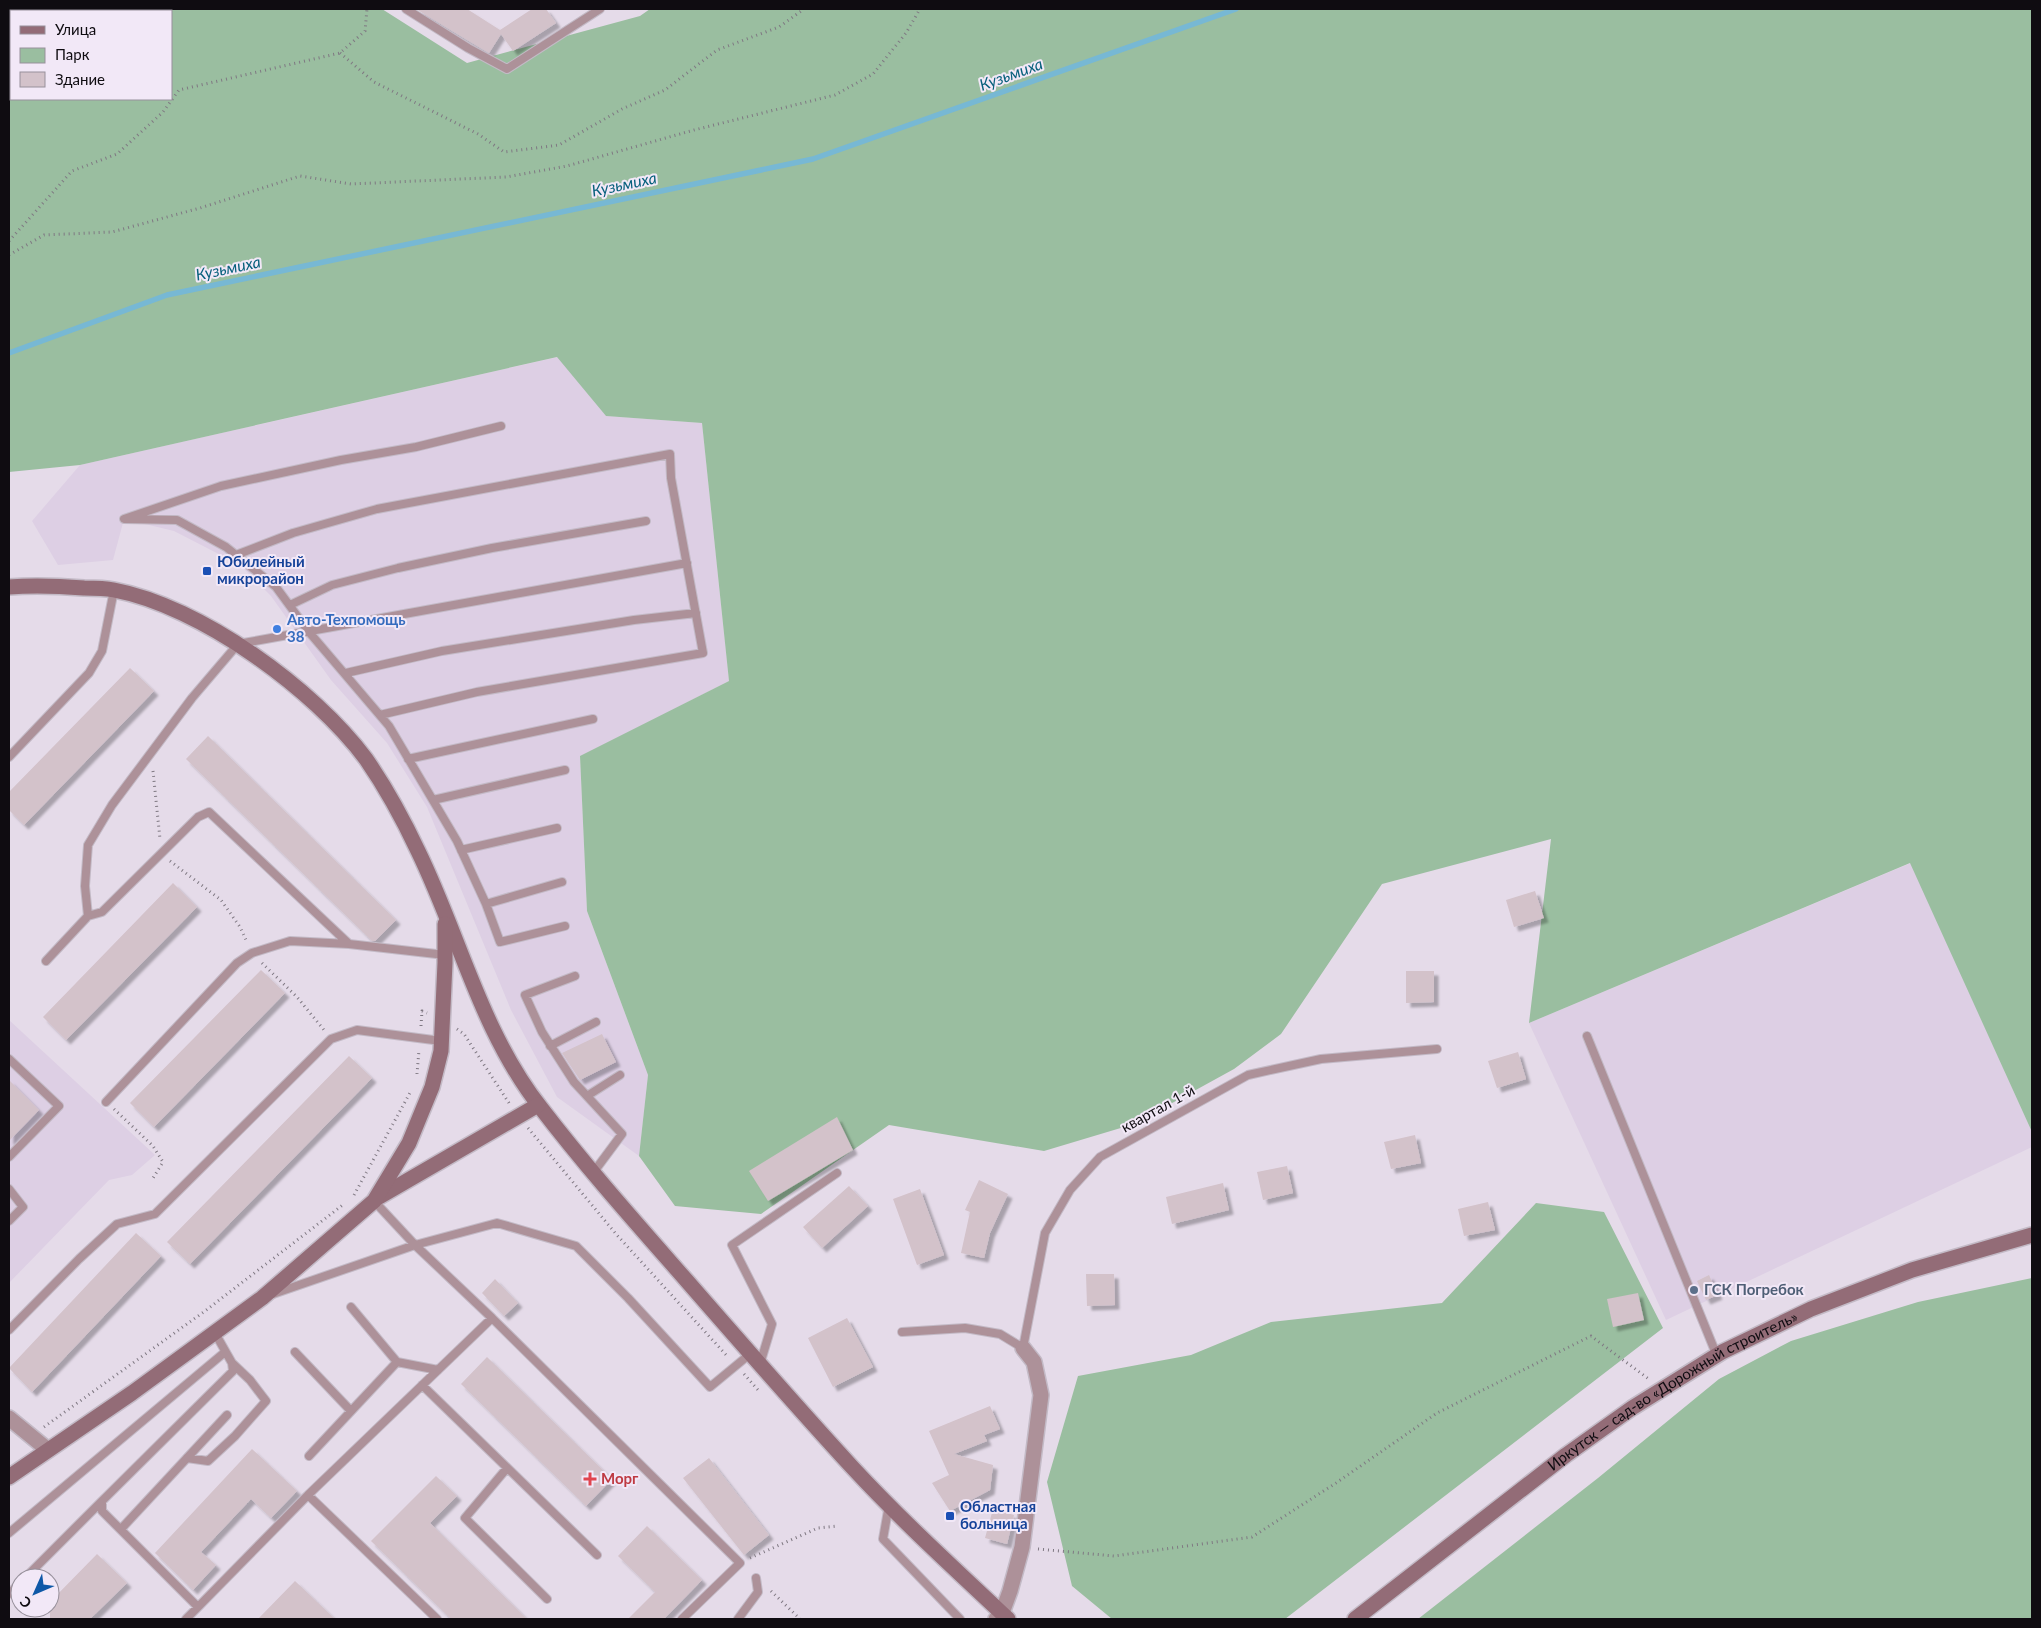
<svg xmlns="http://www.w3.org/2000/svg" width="2041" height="1628" font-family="Lato,sans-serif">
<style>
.built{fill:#ddcfe4}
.green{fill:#9abea0;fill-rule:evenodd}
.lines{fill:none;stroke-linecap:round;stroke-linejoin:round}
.stream{stroke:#77b8d4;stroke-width:5.5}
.building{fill:#d3c2ca;filter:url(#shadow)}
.lane-casing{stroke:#c3bac6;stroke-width:10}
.street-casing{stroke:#c3bac6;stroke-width:18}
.secondary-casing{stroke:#c3bac6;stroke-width:18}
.path{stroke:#7f7882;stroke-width:3;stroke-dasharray:1 4;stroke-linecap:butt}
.lane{stroke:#ad9199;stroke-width:8}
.street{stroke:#ad9199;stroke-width:15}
.secondary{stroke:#936c77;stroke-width:15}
.transit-dot{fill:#1a4fb4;stroke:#f2e8f7;stroke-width:2}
.shop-dot{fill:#3f7fe0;stroke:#f2e8f7;stroke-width:2}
.service-dot{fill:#5c6f8a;stroke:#f2e8f7;stroke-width:2}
.health-dot{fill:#e0444e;stroke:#f2e8f7;stroke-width:2}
.labels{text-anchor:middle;stroke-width:4;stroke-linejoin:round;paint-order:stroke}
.transit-label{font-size:15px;font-weight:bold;fill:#164399;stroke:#f2e8f7;text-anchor:start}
.shop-label{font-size:15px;font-weight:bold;fill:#366cbe;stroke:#f2e8f7;text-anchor:start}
.street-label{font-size:15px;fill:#0f0c11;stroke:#f2e8f7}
.service-label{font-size:15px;font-weight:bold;fill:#4e5e75;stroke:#f2e8f7;text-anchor:start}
.health-label{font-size:15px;font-weight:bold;fill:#be3a42;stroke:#f2e8f7;text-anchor:start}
.water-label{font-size:16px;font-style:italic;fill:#07607c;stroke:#f2e8f7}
</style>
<defs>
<filter id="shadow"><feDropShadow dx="4.5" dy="4.5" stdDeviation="1" flood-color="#0004"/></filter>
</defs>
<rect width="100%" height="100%" fill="#e5dbe9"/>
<path class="built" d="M558,357L606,416L702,423L729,681L580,757L587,911L648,1075L639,1156L557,1097L511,1010L427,807L387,743L331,680L271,596L240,565L174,531L124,519L113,560L58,565L32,521L80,465Z
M1911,863L2032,1132V1147L1666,1320L1529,1023Z
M9,1020L155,1155L132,1175L109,1180L9,1283Z"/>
<path class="green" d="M9,9H382L467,63L640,16L650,9H2032V1132L1910,863L1529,1023L1551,839L1382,884L1281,1034L1234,1069L1134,1124L1044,1151L889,1125L761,1214L675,1206L639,1156L648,1075L587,911L580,756L729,681L702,423L606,416L557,357L80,465L9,472ZM11,11H171V99H11Z
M1536,1203L1604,1212L1663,1328L1285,1619H1112L1072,1586L1047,1482L1078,1376L1191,1355L1271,1322L1442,1303Z
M2032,1278V1619H1418L1598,1478L1719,1379L1791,1341L1918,1302Z"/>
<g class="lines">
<path class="stream" d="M9,353L167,295L813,159L1236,9"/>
</g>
<path class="building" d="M416,9H467L500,30L532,9H546L556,23L513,51L501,34L489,53Z
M130,668L154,691L24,825L9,810V792Z
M208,736L396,920L375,941H372L186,759Z
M173,883L197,907L66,1040L43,1017Z
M1535,891L1544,918L1514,927L1506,900Z
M261,970L285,993L154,1127L130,1103Z
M1406,971H1434V1002L1406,1003Z
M602,1034L616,1062L580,1080L562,1053Z
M1518,1052L1526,1079L1497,1088L1488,1061Z
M349,1056L372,1078L190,1264L167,1242Z
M9,1080L39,1110L9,1141Z
M837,1117L853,1150L768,1201L749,1171Z
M1415,1135L1421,1163L1391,1169L1384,1142Z
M1287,1166L1293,1193L1263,1200L1257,1172Z
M979,1180L1008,1194L990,1233L984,1258L961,1253L970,1212L965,1210Z
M1223,1183L1229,1210L1172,1224L1166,1197Z
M849,1186L868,1206L822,1248L803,1227Z
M920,1189L944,1255L917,1265L893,1199Z
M1488,1202L1495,1230L1464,1236L1458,1209Z
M136,1233L161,1256L32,1392L9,1368Z
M1086,1274H1114L1115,1305L1087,1306Z
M1709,1275L1718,1295L1706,1300L1697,1281Z
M495,1279L518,1303L504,1316L482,1293Z
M1638,1293L1644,1320L1613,1327L1607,1299Z
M847,1318L873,1367L833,1387L808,1338Z
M487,1357L612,1479L586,1506L461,1384Z
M990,1406L1000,1429L984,1435L987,1441L954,1454L993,1465L990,1490L950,1511L932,1483L949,1475L929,1431Z
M252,1449L297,1491L271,1518L251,1499L201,1552L216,1565L193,1590L155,1553Z
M709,1458L769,1535L744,1555L683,1478Z
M436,1476L457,1496L430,1523L527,1619H451L371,1541Z
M993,1509L1014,1515L1007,1544L985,1538Z
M647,1526L702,1580L664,1619H628L655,1592L618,1556Z
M97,1554L127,1583L90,1619H50V1602Z
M295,1581L335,1619H258Z"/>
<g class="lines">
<defs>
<path id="lane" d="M406,9L468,48L507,69L600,9
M501,426L416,447L341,460L221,486L124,519L177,520L226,547L276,587L309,632L389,726L457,841L486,904L500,942L565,926
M236,555L293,533L377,509L670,454L671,478L703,653L477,692L380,715
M290,605L332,585L398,568L492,548L646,521
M346,673L442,651L634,620L696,613
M9,757L89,673L102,651L114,590
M408,759L593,719
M433,800L565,770
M461,850L557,828
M486,904L562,882
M88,916L102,912L198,817L209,812L349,944L445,955
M46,961L88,916L85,886L88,845L112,805L192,698L238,644L687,563
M575,976L525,995L542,1032L574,1082L622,1134L593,1173
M1587,1036L1717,1356
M550,1046L596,1022
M9,1059L59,1106L9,1157
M587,1096L620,1075
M106,1102L237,963L252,953L290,941L349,944
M9,1189L23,1207L9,1221
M374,1201L415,1245L492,1318L308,1495L437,1619
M273,1294L415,1245L497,1223L576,1246L628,1298L710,1387L750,1354
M351,1307L397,1362L438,1370
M492,1318L740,1563L682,1619
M9,1330L79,1259L117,1224L155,1214L331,1039L357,1030L441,1041
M902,1332L965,1328L1000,1334L1023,1348L1045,1233L1070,1190L1100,1157L1248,1075L1321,1059L1437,1049
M295,1352L351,1411
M760,1364L772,1324L732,1245L837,1173
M422,1385L597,1555
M309,1456L397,1362
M187,1458L208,1461L235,1436L266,1401L250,1380L232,1363
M507,1468L465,1518L547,1599
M889,1505L883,1539L960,1619
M121,1529L227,1415
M9,1533L225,1352
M25,1578L102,1501
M9,1594L20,1583
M198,1607L308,1495
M186,1619L198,1607L102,1511V1501L233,1371L232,1363L215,1333
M738,1619L758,1592L756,1578"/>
<path id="street" d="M9,1418L48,1450
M996,1619L1002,1613L1010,1591L1022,1547L1041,1395L1034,1362L1023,1348"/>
<g id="secondary">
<path d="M9,587C34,585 59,586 84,588C94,588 104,588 114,590C200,606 314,689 366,759C386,788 403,819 418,851C460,937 481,1032 541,1108C587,1168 637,1224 687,1281C741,1343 796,1406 852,1467C901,1520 955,1569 1008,1619"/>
<path d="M379,1197L538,1105"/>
<path d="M9,1477L132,1393L262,1298L374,1201L409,1143L432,1087L441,1051L445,963V924"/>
<path id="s1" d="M1355,1619L1566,1455L1632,1408L1722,1352L1811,1309L1912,1270L2032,1235"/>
</g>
</defs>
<use href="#lane" class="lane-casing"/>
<use href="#street" class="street-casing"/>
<use href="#secondary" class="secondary-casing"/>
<path class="path" d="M340,53L374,82L478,134L504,152L559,145L622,109L665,90L717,50L779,27L804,9
M9,241L72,171L117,154L163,112L179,90L340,53L365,31L367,9
M9,255L44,235L112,232L200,208L300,176L351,184L506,177L567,166L694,130L835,95L873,74L906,33L920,9
M153,771L160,839
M170,861L221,900L240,927L247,942
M262,963L297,997L324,1030
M421,1026L422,1011L427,1013
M457,1029L464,1034L509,1103
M417,1074L419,1050
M114,1109L153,1146L163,1162L153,1178
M528,1128L616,1234L728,1357
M354,1195L411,1091
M744,1374L758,1390
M44,1427L205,1311L344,1204
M1038,1549L1114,1556L1252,1537L1336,1483L1437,1413L1591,1336L1650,1380
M750,1558L818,1528L838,1526
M771,1591L800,1619"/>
<use href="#lane" class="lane"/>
<use href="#street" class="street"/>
<use href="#secondary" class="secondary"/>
</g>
<g class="transit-dot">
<rect x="202" y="566" width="10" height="10" rx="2.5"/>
<rect x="945" y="1511" width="10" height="10" rx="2.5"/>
</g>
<circle class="shop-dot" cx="277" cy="629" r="5"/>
<circle class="service-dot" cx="1694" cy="1290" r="5"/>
<path class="health-dot" d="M587.5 1471.5h5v5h5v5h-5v5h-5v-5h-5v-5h5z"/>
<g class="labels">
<g class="transit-label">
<text x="217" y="567">Юбилейный<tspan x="217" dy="17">микрорайон</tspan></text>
<text x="960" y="1512">Областная<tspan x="960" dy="17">больница</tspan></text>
</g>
<g class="shop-label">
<text x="287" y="625">Авто-Техпомощь<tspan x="287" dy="17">38</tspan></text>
</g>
<g class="street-label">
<text transform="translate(1158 1109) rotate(-29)" y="5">квартал 1-й</text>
<text dy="5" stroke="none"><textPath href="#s1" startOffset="392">Иркутск — сад-во «Дорожный строитель»</textPath></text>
</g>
<g class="service-label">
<text x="1704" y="1295">ГСК Погребок</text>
</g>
<g class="health-label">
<text x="601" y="1484">Морг</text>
</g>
<g class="water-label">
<text transform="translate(1011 74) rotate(-20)" y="6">Кузьмиха</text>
<text transform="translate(624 184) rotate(-12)" y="6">Кузьмиха</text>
<text transform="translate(228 268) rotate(-12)" y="6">Кузьмиха</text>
</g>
</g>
<rect width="2041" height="1628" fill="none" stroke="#0f0c11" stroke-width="20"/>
<rect x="10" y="10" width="162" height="90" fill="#f2e8f7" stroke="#97909b"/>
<rect x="20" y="26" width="25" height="8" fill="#936c77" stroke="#97909b"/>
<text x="55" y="35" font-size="15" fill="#0f0c11">Улица</text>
<rect x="20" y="48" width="25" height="15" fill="#9abea0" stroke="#97909b"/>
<text x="55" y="60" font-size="15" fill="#0f0c11">Парк</text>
<rect x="20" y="72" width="25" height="15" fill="#d3c2ca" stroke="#97909b"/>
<text x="55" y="85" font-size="15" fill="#0f0c11">Здание</text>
<g transform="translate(35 1593) rotate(225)"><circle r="24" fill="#f2e8f7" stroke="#97909b"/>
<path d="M0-4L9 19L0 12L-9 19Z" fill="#0e58a7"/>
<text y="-8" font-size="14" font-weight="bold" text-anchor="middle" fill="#0f0c11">С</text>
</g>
</svg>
